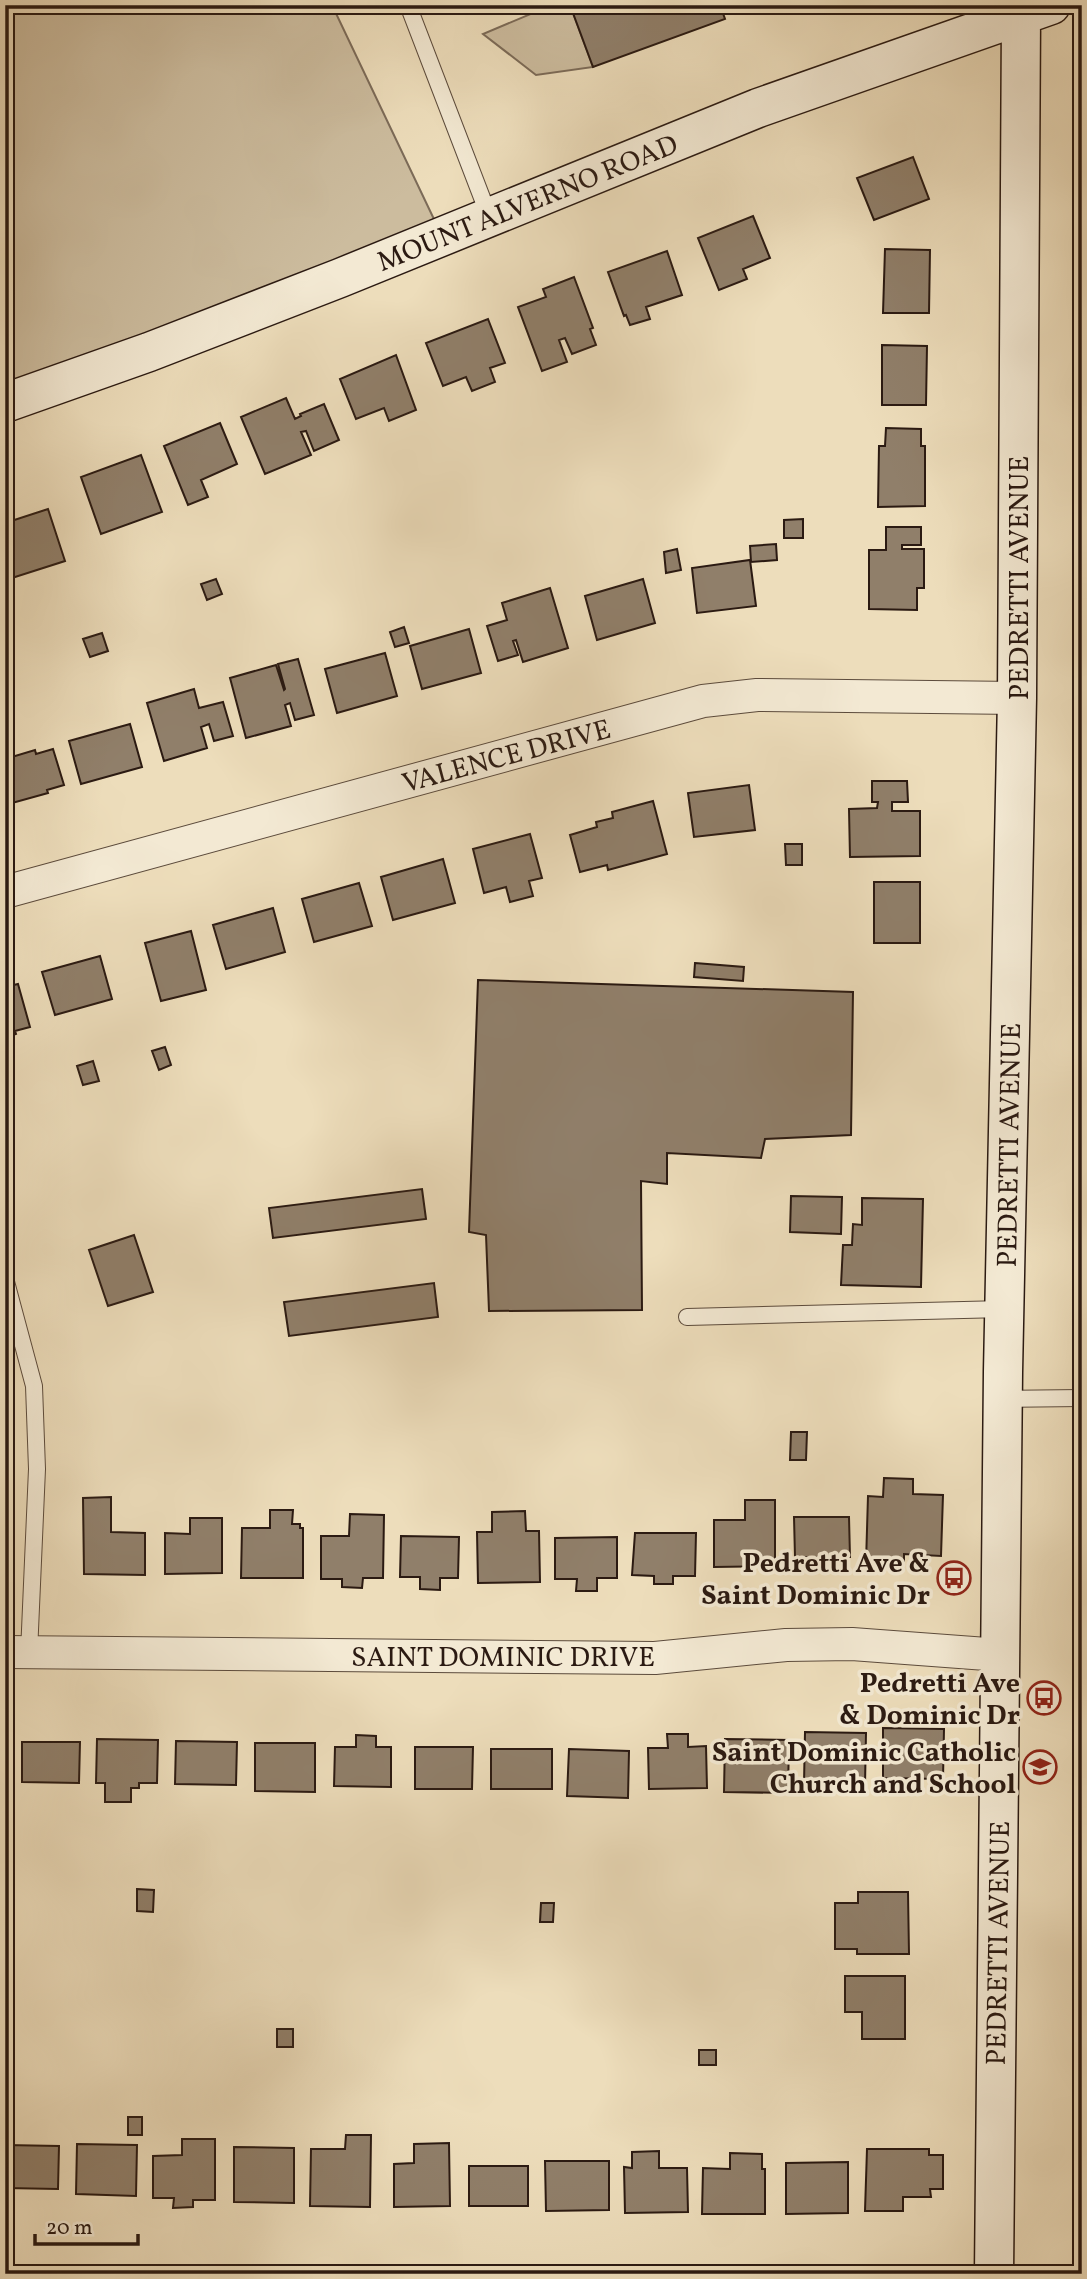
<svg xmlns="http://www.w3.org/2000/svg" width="1087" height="2279" font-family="Vollkorn,serif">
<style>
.green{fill:#ccbc9e;stroke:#7c6b58;stroke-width:2}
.building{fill:#907f6a;stroke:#2b1a12;stroke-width:2}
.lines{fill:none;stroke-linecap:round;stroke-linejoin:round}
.lane-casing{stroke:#5c4b3c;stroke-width:18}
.street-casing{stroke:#5c4b3c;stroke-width:34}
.secondary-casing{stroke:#2b1a12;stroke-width:41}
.lane{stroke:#f3e9d3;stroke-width:16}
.street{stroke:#f3e9d3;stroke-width:32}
.secondary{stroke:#f3e9d3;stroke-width:38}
.labels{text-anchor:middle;stroke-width:7;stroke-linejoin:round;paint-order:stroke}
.street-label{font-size:28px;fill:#2b1a12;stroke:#f3e9d3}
.poi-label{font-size:28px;font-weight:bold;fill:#2b1a12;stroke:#f3e9d3;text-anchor:end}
</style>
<rect width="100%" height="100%" fill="#edddbb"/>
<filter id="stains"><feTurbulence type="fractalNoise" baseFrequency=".00286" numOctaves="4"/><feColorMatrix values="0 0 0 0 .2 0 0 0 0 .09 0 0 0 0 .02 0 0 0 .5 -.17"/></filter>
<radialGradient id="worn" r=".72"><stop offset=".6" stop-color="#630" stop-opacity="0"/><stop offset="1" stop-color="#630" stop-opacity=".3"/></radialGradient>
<path class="green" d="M5,5H332L442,236L5,403Z
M552,5H570L593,67L536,75L483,34Z"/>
<path class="building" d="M570,5H720L725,19L593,67Z
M913,157L929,199L874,220L857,178Z
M753,216L770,258L743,269L747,279L719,290L698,238Z
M885,249L930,250L929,313H883Z
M667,251L682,295L646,307L650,319L630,325L626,315L624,316L608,272Z
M574,277L593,328L590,329L596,345L572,354L565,338L559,340L567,362L542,371L518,307L546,297L543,289Z
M488,319L505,363L490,368L495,382L472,391L466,377L443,386L426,343Z
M882,345L927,346L926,405H882Z
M396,355L416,410L389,421L384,408L356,419L340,379Z
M286,398L295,419L301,416L300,414L324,404L339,440L314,451L306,431L301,432L311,455L265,474L241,417Z
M220,423L237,464L201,480L208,497L188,505L164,446Z
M886,428L921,429V446H925V506L878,507L879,446H885Z
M141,455L162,512L101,534L81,477Z
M48,509L65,561L12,578L5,557V523Z
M803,519V538H784V520Z
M886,527H921V545H902V549H924V588H917V610L869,609V550H886Z
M776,544L777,560L751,562L750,546Z
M677,549L681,570L666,573L664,552Z
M750,560L756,606L697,613L692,568Z
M216,579L222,594L207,600L201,584Z
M643,579L655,623L597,640L585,596Z
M550,588L568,648L523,662L516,640L513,641L518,655L498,661L487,626L507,620L502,603Z
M404,627L409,643L395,647L390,632Z
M469,629L481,673L422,689L410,646Z
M102,633L108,651L90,657L83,639Z
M385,653L397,696L337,713L325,669Z
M298,659L314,715L295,720L290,703L285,705L291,726L246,738L230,678L276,665L284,690L285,689L278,664Z
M194,689L199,708L223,702L233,736L214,741L209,724L201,727L207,748L164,761L147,703Z
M130,724L142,767L81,784L69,741Z
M53,749L64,785L47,790L48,793L5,805V759L35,750L36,754Z
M872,781H907L908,802H892V811H920V856L850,857L849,809L877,808L878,802H872Z
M749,785L755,830L694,837L688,793Z
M653,801L667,854L608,870L607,865L580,872L570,835L597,827L596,822L613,818L612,812Z
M530,834L542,878L529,881L533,896L510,902L506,887L484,893L473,849Z
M785,844H802V865H786Z
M443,859L455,903L393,920L381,877Z
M874,882H920V943H874Z
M359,883L372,926L314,942L302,899Z
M273,908L285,952L226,969L213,925Z
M191,931L206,990L161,1001L145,943Z
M100,956L112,999L55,1015L42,972Z
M695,963L744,967L743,981L694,977Z
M478,980L853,992L851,1135L765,1139L761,1158L667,1153V1184L641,1181L642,1310L489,1311L486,1235L469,1232Z
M18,984L30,1027L15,1031L16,1034L5,1038V987Z
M165,1047L171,1065L159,1070L152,1051Z
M93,1061L99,1081L83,1085L77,1066Z
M422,1189L426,1219L273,1238L269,1208Z
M791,1196L842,1197L841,1234L790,1232Z
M862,1198L923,1199L921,1287L841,1285L843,1245H852L853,1224L862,1225Z
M134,1235L153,1292L108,1306L89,1250Z
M434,1283L438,1317L289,1336L284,1302Z
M791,1432H807L806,1460H790Z
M884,1478L913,1479V1494L943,1495L941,1556L904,1554V1565L866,1563L868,1496L883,1497Z
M111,1497V1532L145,1533V1575L84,1574L83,1498Z
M745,1500H775V1566L714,1567V1520H745Z
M270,1510H293L292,1524H300V1528H303V1578H241L242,1528H270Z
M525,1511L526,1531H539L540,1582L478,1583L477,1532H492V1512Z
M350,1514L384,1515L383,1578H363L362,1588L342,1587V1579H321V1536H349Z
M794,1517H849L850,1557H795Z
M190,1518H222V1573L165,1574V1533L190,1534Z
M635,1533H696L695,1576H673V1584H654V1576L632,1575Z
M401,1536L459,1537L458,1578H440V1590L420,1589V1577H400Z
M617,1537V1578H597V1591H576L577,1579H555V1538Z
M883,1728L944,1729L943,1779L883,1778Z
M805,1732L866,1733L865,1785L804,1784Z
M667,1734H688V1747L706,1746L707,1788L649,1789L648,1748H668Z
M356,1735L376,1736V1747H391V1787L334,1786L335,1747H356Z
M97,1739L158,1740L157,1783H139V1788H131V1802H105V1783H96Z
M725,1739L789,1740L788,1793L724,1792Z
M176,1741L237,1742L236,1785L175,1784Z
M22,1742H80L79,1783L22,1782Z
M255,1743H315V1792L255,1791Z
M415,1747H473L472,1789H415Z
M491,1749H552V1789H491Z
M569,1749L629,1751L628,1798L567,1796Z
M137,1889L154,1890L153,1912L137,1911Z
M858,1892H908L909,1954H857V1949H835V1903H858Z
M541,1903H554L553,1922H540Z
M845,1976H905V2039H862V2012H845Z
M277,2029H293V2047H277Z
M699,2050H716V2065H699Z
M128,2117H142V2135H128Z
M346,2135H371L370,2207L310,2206L311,2149H345Z
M182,2139H215V2200H193V2207L173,2208L174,2198H153V2156L182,2155Z
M449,2143L450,2206L394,2207V2164L414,2163V2144Z
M77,2144L137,2145L136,2196L76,2194Z
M5,2145L59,2146L58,2189L5,2188Z
M234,2147L294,2148V2203L234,2202Z
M867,2149H929V2155H943V2189H930L931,2197H903V2211H865Z
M659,2151V2168H687L688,2212L625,2213L624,2167L632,2168V2152Z
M730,2153L762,2154V2169H765V2214H702L703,2168L730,2169Z
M545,2161H609V2210L546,2211Z
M848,2162V2213L786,2214V2163Z
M469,2166H528V2206H469Z"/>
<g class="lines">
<defs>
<path id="lane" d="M408,5L489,216
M5,1278L34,1386L37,1469L29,1653
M687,1317L1004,1309
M1003,1399L1082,1398"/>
<path id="street" d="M5,892L703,701L757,695L1017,698
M5,1652L655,1658L786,1645L852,1644L1000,1655"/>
<path id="secondary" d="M5,403L149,352L340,278L758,108L1051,5
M994,2274L1003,1372L1017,698L1021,16"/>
</defs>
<use href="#lane" class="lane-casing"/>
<use href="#street" class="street-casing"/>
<use href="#secondary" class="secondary-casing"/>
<use href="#lane" class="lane"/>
<use href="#street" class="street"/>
<use href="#secondary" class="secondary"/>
</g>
<defs>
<symbol id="bus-ring" viewBox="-11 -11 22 22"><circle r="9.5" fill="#f3e9d3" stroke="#8f2418" stroke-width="1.5"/><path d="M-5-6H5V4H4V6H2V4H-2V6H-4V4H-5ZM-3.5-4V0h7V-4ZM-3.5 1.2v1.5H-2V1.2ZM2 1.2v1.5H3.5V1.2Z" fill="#8f2418"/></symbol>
<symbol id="school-ring" viewBox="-11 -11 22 22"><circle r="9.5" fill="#f3e9d3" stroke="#8f2418" stroke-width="1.5"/><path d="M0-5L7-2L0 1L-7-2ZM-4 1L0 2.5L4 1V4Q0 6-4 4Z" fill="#8f2418"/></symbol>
</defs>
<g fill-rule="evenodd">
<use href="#bus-ring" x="935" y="1559" width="38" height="38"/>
<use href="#bus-ring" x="1025" y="1679" width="38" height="38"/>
<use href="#school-ring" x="1021" y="1748" width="38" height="38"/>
</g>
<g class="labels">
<g class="street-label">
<text transform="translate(527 202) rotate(-22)" y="10">MOUNT ALVERNO ROAD</text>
<text transform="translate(1018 578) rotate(-90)" y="10">PEDRETTI AVENUE</text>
<text transform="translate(506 755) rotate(-15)" y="10">VALENCE DRIVE</text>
<text transform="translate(1008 1145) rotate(-89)" y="10">PEDRETTI AVENUE</text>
<text x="503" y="1666">SAINT DOMINIC DRIVE</text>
<text transform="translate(997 1943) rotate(-89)" y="10">PEDRETTI AVENUE</text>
</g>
<g class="poi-label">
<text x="930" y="1572">Pedretti Ave &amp;<tspan x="930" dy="32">Saint Dominic Dr</tspan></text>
<text x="1020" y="1692">Pedretti Ave<tspan x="1020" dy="32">&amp; Dominic Dr</tspan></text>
<text x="1016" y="1761">Saint Dominic Catholic<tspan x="1016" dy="32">Church and School</tspan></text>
</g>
</g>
<rect width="1087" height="2279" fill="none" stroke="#edddbb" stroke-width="28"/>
<rect x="7" y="7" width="1073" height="2265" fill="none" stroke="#2b1a12" stroke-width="3.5"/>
<rect x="14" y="14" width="1059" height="2251" fill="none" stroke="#2b1a12" stroke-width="2"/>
<path d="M35 2234v10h103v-10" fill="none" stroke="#2b1a12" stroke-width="3.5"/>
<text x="46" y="2234" font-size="21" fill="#2b1a12" stroke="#f3e9d3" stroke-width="5" paint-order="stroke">20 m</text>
<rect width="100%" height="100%" filter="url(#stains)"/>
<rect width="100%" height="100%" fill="url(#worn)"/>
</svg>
